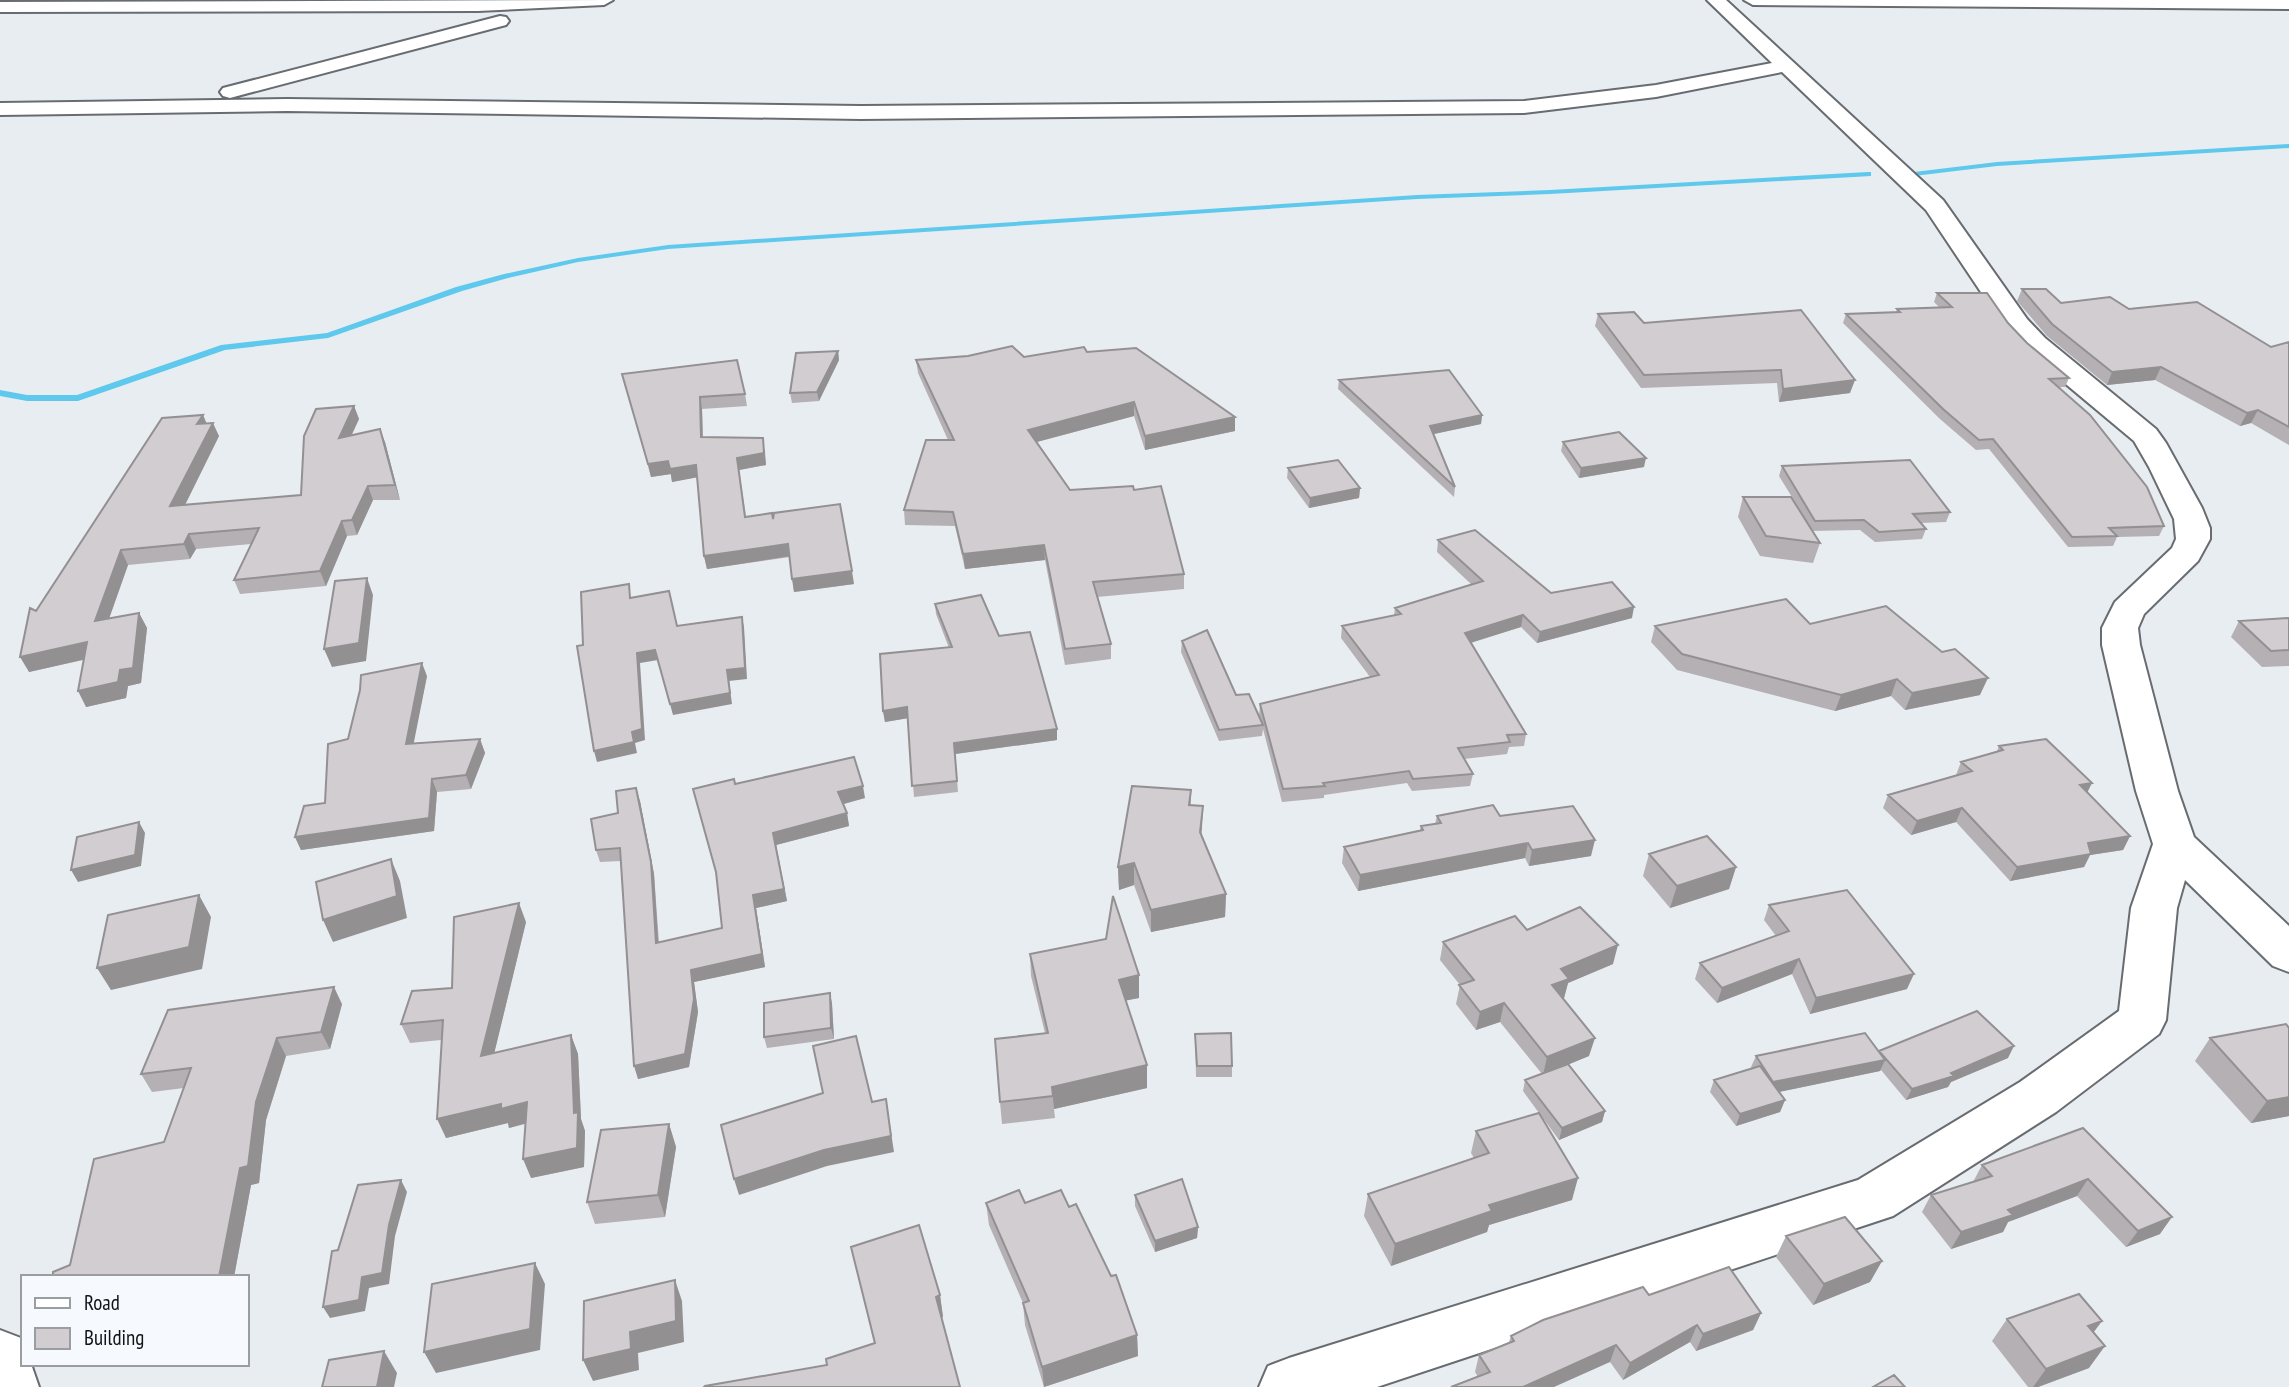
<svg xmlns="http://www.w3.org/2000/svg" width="2289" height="1387" font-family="'PT Sans Narrow',sans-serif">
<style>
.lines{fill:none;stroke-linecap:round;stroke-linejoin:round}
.stream{fill:#5ec9ed;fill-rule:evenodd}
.minor-casing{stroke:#686c70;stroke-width:4}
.minor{fill:#fff;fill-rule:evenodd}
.wall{fill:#b5b0b4}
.shaded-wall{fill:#939092}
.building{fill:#d2cdd1;stroke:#939092;stroke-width:2}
</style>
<rect width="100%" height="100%" fill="#e8edf2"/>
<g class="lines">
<path class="stream" d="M2289,144V148L1997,166L1914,176L1910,174L1914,172L1997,162Z
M1868,172H1871V176L1550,194L1417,199L668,249L578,262L508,278L462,291L328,338L225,350L78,401H27L0,396V390L27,395H77L221,345L327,333L456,287L504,274L578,258L668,245L1417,195L1550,190Z"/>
<defs>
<path id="minor" d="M613,0L604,5L478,11L0,12V2Z
M1707,0H1726L1943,200L2027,319L2045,338L2156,429L2166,443L2202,508L2210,528V539L2198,561L2144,614L2138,628L2140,645L2178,791L2194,837L2289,926V972L2273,966L2185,880L2177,908L2166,1020L2159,1034L2056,1112L1893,1216L1377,1387H1259L1268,1366L1289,1358L1858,1180L2020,1082L2119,1011L2131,908L2153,844L2136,791L2102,645V628L2115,602L2172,548L2176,539L2174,519L2149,467L2134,441L2025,350L2007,331L1926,210L1782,72L1656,97L1524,113L861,119L287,111L0,115V103L287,99L861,106L1524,101L1656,85L1772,63Z
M1744,0H2289V9L1753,5Z
M500,16L506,17L509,21L506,25L230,98L223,96L220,92L223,88Z
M0,1330L21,1338L23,1364H31L39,1387H0Z"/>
</defs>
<use href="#minor" class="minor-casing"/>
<use href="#minor" class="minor"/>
</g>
<path class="wall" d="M2022,289L2061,303L2129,309L2271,347L2289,342V445L2251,423L2240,426L2155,380L2107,385L2047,336L2017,301Z
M1937,293L2008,323L2027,343L2069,378L2065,387H2060L2164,526L2159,536L2117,537L2113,546L2068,547L1989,449L1976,450L1940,419L1843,323L1846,314L1896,312L1897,309L1940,308L1934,302Z
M1598,314L1644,323L1850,393L1779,402L1777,383L1641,388L1595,326Z
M838,351L839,360L819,401L792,403L790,393Z
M1087,352L1235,431L1145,450L1134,416L1037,442L1070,490H1134L1184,574V589L1097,597L1111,644V659L1065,665L1045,560L965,569L955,526L905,525L904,510L948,440L918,373L916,360L1024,357Z
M622,374L745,394L747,406L702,409L703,437L765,450L766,465L739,470L746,517L773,519L854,584L794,592L790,557L707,569L704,556L697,477L672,482L671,474L651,477Z
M1339,380L1482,415L1481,424L1434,434L1455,487L1454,497L1338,389Z
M354,406L359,419L351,435L385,442L400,500H373L357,535L347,536L326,586L240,594L234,580L251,544L196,549L190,559L128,565L109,618L139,613L147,628L141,683L128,686L126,698L86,707L83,660L29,672L36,611L203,415L206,423L219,436L185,505L301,495Z
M1563,442L1644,467L1579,478L1561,451Z
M1782,466L1950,512L1946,522L1921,523L1926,529L1922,539L1875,542L1860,530L1812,531L1820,543L1813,563L1760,556L1738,517L1743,497L1795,502L1779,476Z
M1288,468L1360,488L1359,498L1309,508L1287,478Z
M1438,540L1551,593L1632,618L1537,643L1521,627L1471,643L1526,734L1524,746L1509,747L1507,754L1464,759L1473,774L1470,786L1412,791L1407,783L1324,795V798L1282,802L1263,729L1262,736L1219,741L1181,652L1182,641L1236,695L1259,716L1260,704L1370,677L1341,638L1342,626L1394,616L1395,608L1472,585L1437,552Z
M935,604L999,636L1057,740L955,754L958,792L914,797L908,718L885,722L883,711L949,648L936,614Z
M2289,618V666L2262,667L2231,637L2239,621Z
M1810,624L1980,695L1905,710L1891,696L1835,711L1677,670L1651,642L1655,626Z
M427,676L413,743L480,739L485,753L471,789L437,792L434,831L301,850L295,837L325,803L348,739Z
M1999,746L2087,793L2130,836L2123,850L2090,855L2084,867L2010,881L1956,822L1911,835L1883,808L1888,795L1956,775L1961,762L1997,751Z
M735,784L865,798L843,804L847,813L849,826L776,845L787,901L756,908L765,967L694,982L698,1012L689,1067L638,1079L621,861L600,862L596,850L618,813L640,801L654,874L659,942L722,928Z
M1191,790V805L1203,806L1201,835L1226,894L1225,917L1151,932L1134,885L1119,890L1118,867Z
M1437,816H1500L1591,856L1529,866L1525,858L1358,891L1342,863L1344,847L1420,830L1421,826L1435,824Z
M1649,854L1736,867L1729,889L1670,908L1643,876Z
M1769,905L1907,989L1810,1014L1792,974L1717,1003L1695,979L1700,963L1776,936L1764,920Z
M526,922L494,1053L571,1035L578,1054L581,1119L585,1131L584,1167L531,1178L525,1124L509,1128L508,1123L446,1138L441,1040L410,1043L401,1024L452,988Z
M1527,930L1613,964L1568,983L1564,998H1563L1589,1056L1569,1064L1605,1111L1602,1122L1559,1140L1540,1114L1572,1200L1489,1225L1487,1232L1391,1266L1364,1216L1368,1194L1474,1158L1471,1153L1476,1131L1539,1113L1523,1091L1525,1080L1542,1074L1500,1022L1476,1030L1456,1004L1460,985L1440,960L1443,942Z
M1030,954L1139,975V998L1126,1000L1147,1065V1088L1054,1109L1055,1118L1002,1124L1000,1102L1045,1033L1031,976Z
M830,993L832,1004L834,1039L767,1048L764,1037Z
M342,1004L330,1049L286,1056L266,1120L259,1183L251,1185L234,1277H53L70,1265L164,1142L184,1088L152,1092L141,1074Z
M2289,1028V1116L2251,1123L2195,1061L2210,1038Z
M1195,1034L1232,1066V1077H1196Z
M1879,1051L2008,1058L1951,1082L1948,1087L1906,1100L1881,1070L1880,1071L1778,1092L1785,1100L1780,1112L1736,1126L1710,1092L1714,1080L1752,1069L1751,1067L1756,1056Z
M669,1124L676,1147L665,1217L595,1224L587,1202Z
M2083,1128L2160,1234L2126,1247L2077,1196L2008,1222L2003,1232L1951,1249L1922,1212L1931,1195L1973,1182L1982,1165Z
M1135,1195L1198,1227L1197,1238L1155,1252L1135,1206Z
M986,1203H1025L1069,1207L1137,1335L1138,1356L1044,1387L1025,1325L1023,1303L989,1225Z
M1786,1236L1882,1261L1870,1282L1813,1305L1776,1257Z
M851,1247L940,1295L943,1317L827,1365L874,1343Z
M1649,1295L1761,1313L1753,1330L1696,1351L1690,1342L1623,1380L1610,1362L1478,1377L1475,1372L1479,1355L1509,1342L1511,1336Z
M2007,1319L2102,1321L2093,1333L2089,1368L2038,1387H2028L1992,1341Z"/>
<path class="shaded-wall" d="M838,351L839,360L819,401L817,392Z
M2161,367L2155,380L2107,385L2112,372Z
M1855,380L1850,393L1779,402L1783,389Z
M700,397L702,409L703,449L701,437Z
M1134,402V416L1029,444L1028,430Z
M354,406L359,419L344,452L339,438Z
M2258,410L2251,423L2240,426L2247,413Z
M203,415L209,429L197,424Z
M1482,415L1481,424L1429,435L1430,426Z
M1235,417V431L1145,450V436Z
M213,423L219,436L177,521L170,506Z
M380,429L385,442L400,500L395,485Z
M763,438L766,465L739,470L737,458Z
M1646,458L1644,467L1579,478L1581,468Z
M668,461L671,474L651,477L648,464Z
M696,465L699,477L672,482L670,469Z
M368,486L373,500L357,535L352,520Z
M1360,488L1359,498L1309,508L1310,498Z
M342,521L347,536L326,586L320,571Z
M189,534L196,549L190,559L184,544Z
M788,544L791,556L707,569L704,556Z
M1044,545L1045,560L965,569L963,554Z
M121,550L128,565L103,636L95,621Z
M852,571L854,584L794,592L792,579Z
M367,578L373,595L366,661L332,667L324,649Z
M1634,607L1632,618L1537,643L1540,632Z
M139,613L147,628L141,683L128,686L126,698L86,707L78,691L120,670Z
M1523,615L1521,627L1463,645L1465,633Z
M742,617L744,627L747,679L729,681L732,704L673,715L670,704L727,670Z
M87,642L95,657L29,672L20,657Z
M655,650L658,660L640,663L645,740L635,743L637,753L597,762L594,751L632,732L637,653Z
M422,663L427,676L411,757L406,744Z
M1988,678L1980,695L1905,710L1912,693Z
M1897,679L1891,696L1835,711L1841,695Z
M907,707L909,718L885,722L883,711Z
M1057,729V740L955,754L958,792L954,743Z
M480,739L485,753L471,789L466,775Z
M432,779L437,792L434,831L301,850L295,837Z
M2092,783L2085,797L2080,785Z
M863,786L865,798L840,805L838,792Z
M636,788L640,801L654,874L659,955L656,943Z
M1203,806L1202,828L1199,854L1200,832Z
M1962,808L1956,822L1911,835L1917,821Z
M847,813L849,826L776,845L787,901L756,908L765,967L694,982L698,1012L689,1067L638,1079L634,1066L691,970L753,895L773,833Z
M139,822L145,833L141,866L78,882L71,870Z
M2130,836L2123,850L2090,855L2084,867L2010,881L2017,867L2088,843Z
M1595,840L1591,856L1529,866L1532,850Z
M1528,843L1525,858L1358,891L1360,875Z
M391,859L400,881L407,918L333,942L323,920Z
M1134,863V885L1119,890L1118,867Z
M1736,867L1729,889L1670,908L1677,886Z
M1226,894L1225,917L1151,932V910Z
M199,895L211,917L202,969L111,990L97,968Z
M519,903L526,922L489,1075L481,1056Z
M1618,945L1613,964L1568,983L1564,998L1548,1004L1552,985L1561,969Z
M1799,959L1792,974L1717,1003L1722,988Z
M1914,974L1907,989L1810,1014L1816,998Z
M1139,975V998L1119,1002V980Z
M334,987L342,1004L330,1049L321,1032Z
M830,993L832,1004L834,1039L831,1028Z
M1504,1003L1500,1022L1476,1030L1480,1012Z
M571,1035L578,1054L581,1119L585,1131L584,1167L531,1178L523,1159L574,1113Z
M277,1038L286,1056L266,1120L259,1183L251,1185L234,1277H219L240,1168L256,1102Z
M1595,1038L1589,1056L1543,1075L1547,1057Z
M2014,1046L2008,1058L1951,1082L1948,1087L1906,1100L1912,1089Z
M1885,1060L1880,1071L1769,1094L1773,1082Z
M1147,1065V1088L1054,1109L1052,1087Z
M2289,1097V1116L2251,1123L2267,1101Z
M886,1099L894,1152L827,1166L739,1195L734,1179Z
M1785,1100L1780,1112L1736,1126L1740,1114Z
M527,1102L534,1121L509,1128L508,1123L446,1138L437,1119L501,1104Z
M1605,1111L1602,1122L1559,1140L1562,1128Z
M669,1124L676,1147L665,1217L658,1195Z
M1578,1178L1572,1200L1489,1225L1487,1232L1391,1266L1395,1244L1489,1205Z
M2088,1179L2077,1196L2008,1222L2003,1232L1951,1249L1961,1232L2008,1210Z
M401,1180L407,1192L395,1236L389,1284L369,1288L365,1311L330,1318L323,1307L362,1277L389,1225Z
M2172,1217L2160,1234L2126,1247L2138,1231Z
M1198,1227L1197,1238L1155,1252V1241Z
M1882,1261L1870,1282L1813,1305L1824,1284Z
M535,1263L545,1284L540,1350L436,1373L424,1352Z
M675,1280L682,1301L684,1342L638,1353L639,1370L593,1381L583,1360L630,1332Z
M940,1295L943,1317L939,1318L936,1297Z
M1761,1313L1753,1330L1696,1351L1703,1334Z
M2102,1321L2086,1342L2088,1326Z
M1697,1325L1690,1342L1623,1380L1630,1363Z
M1137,1335L1138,1356L1044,1387L1042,1367Z
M1616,1345L1610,1362L1554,1387H1523Z
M2105,1346L2089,1368L2038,1387H2033L2046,1369Z
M384,1351L397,1373L394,1387H377Z"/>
<path class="building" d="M2022,289H2046L2061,303L2110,297L2129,309L2197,302L2271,347L2289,342V427L2258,410L2247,413L2161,367L2112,372L2052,324Z
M1937,293H1987L2008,323L2027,343L2069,378L2049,379L2090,415L2147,487L2164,526L2109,528L2117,536L2072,537L1993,439L1979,440L1943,409L1846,314L1900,312L1897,309L1952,307Z
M1801,310L1855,380L1783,389L1781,370L1644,375L1598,314L1634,312L1644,323Z
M1012,346L1024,357L1084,347L1087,352L1136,348L1235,417L1145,436L1134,402L1028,430L1070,490L1133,486L1134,490L1161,486L1184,574L1093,582L1111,644L1065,649L1044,545L963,554L953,512L904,510L926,440H954L916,360L968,356Z
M838,351L817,392L790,393L796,353Z
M737,360L745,394L700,397L701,437L763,438L764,453L737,458L745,517L772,513L773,519L774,513L840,504L852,571L792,579L788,544L704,556L696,465L670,469L668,461L648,464L622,374Z
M1449,370L1482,415L1430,426L1455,487L1339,380Z
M354,406L339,438L380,429L395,485L368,486L352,520L342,521L320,571L234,580L259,528L189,534L184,544L121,550L95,621L139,613L133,668L120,670L118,682L78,691L87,642L20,657L30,608L36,611L162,418L203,415L197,424L213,423L170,506L301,495L304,436L316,409Z
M1619,432L1646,458L1581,468L1563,442Z
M1338,460L1360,488L1310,498L1288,468Z
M1910,460L1950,512L1913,514L1926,529L1879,532L1864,520L1815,521L1782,466Z
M1743,497H1791L1820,543L1766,536Z
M1475,530L1551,593L1612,582L1634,607L1540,632L1523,615L1465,633L1526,734L1507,735L1510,742L1458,748L1473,774L1413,779L1409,771L1323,783L1325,786L1283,789L1260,704L1379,675L1342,626L1401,614L1395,608L1483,581L1438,540Z
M367,578L359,643L324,649L335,581Z
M629,584L630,598L669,591L677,626L742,617L745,668L727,670L730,693L670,704L655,650L637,653L642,729L632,732L634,742L594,751L577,646L583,645L581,592Z
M981,595L999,636L1030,632L1057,729L954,743L957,781L912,786L907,707L883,711L880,654L952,647L935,604Z
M1786,599L1810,624L1886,606L1942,652L1955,649L1988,678L1912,693L1897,679L1841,695L1682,654L1655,626Z
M2289,618V650L2271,651L2239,621Z
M1207,630L1236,695L1249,694L1263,725L1219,730L1182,641Z
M422,663L406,744L480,739L466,775L432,779L429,818L295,837L304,806L325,803L328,744L348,739L360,690L361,675Z
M2046,739L2092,783L2080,785L2130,836L2088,843L2091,854L2017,867L1962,808L1917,821L1888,795L1972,771L1961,762L2003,750L1999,746Z
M854,757L863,786L838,792L847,813L773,833L784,889L753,895L762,954L691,970L694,999L685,1054L634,1066L620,848L596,850L591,819L618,813L616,791L636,788L651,862L656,943L722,928L716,872L693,789L734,779L735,784Z
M1132,786L1191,790L1189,805L1203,806L1200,832L1226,894L1151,910L1134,863L1118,867Z
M1493,805L1500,816L1573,806L1595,840L1532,850L1528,843L1360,875L1344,847L1423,830L1421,826L1441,823L1437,816Z
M139,822L135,855L71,870L77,837Z
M1707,836L1736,867L1677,886L1649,854Z
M391,859L397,896L323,920L316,882Z
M1847,890L1914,974L1816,998L1799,959L1722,988L1700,963L1789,931L1769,905Z
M199,895L189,947L97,968L108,915Z
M1113,896L1139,975L1119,980L1147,1065L1052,1087L1053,1096L1000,1102L995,1039L1048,1033L1030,954L1106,939Z
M519,903L481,1056L571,1035L574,1113L578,1112L577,1148L523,1159L527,1102L501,1109V1104L437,1119L443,1020L401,1024L412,991L452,988L454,917Z
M1580,907L1618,945L1561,969L1569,979L1552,985L1595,1038L1547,1057L1504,1003L1480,1012L1459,985L1474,980L1443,942L1515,916L1527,930Z
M334,987L321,1032L277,1038L256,1102L248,1166L240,1168L219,1277H53V1272L70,1265L94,1159L164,1142L191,1068L141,1074L168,1010Z
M830,993L831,1028L764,1037V1003Z
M1977,1011L2014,1046L1951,1073L1954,1076L1912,1089L1879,1051Z
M2286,1024L2289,1028V1097L2267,1101L2210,1038Z
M1231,1033L1232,1066H1197L1195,1034Z
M1865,1033L1885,1060L1773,1082L1756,1056Z
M856,1036L872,1102L886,1099L891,1136L824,1150L734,1179L721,1125L823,1093L813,1046Z
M1568,1064L1605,1111L1562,1128L1525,1080Z
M1760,1066L1785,1100L1740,1114L1714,1080Z
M1539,1113L1578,1178L1489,1205L1492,1211L1395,1244L1368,1194L1489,1153L1476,1131Z
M669,1124L658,1195L587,1202L601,1130Z
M2083,1128L2172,1217L2138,1231L2088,1179L2008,1210L2013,1215L1961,1232L1931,1195L1992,1176L1982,1165Z
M1182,1179L1198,1227L1155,1241L1135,1195Z
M401,1180L389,1225L382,1273L362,1277L359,1300L323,1307L332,1251L338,1250L358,1185Z
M1019,1190L1025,1203L1061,1190L1069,1207L1076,1204L1111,1276L1116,1275L1137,1335L1042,1367L1023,1303L1029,1301L986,1203Z
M1845,1217L1882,1261L1824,1284L1786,1236Z
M919,1225L940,1295L936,1297L960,1387H704L705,1386L827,1365L826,1359L875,1343L851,1247Z
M535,1263L530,1329L424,1352L432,1284Z
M1729,1267L1761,1313L1703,1334L1697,1325L1630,1363L1616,1345L1523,1387H1451L1490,1372L1479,1355L1514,1341L1511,1336L1543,1320L1643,1287L1649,1295Z
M675,1280L676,1321L630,1332L631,1349L583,1360L584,1301Z
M2079,1294L2102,1321L2088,1326L2105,1346L2046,1369L2007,1319Z
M384,1351L377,1387H322L329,1360Z
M1894,1375L1905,1387H1873Z"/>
<rect x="21" y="1275" width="228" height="91" fill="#f6fafe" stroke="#9a9ea0" stroke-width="2"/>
<rect x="35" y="1298" width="35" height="10" fill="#ffffff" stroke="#9a9ea0" stroke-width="2"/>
<text x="84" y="1310" font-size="21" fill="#111314">Road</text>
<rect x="35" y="1328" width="35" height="21" fill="#d2cdd1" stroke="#9a9ea0" stroke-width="2"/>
<text x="84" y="1345" font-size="21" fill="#111314">Building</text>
</svg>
